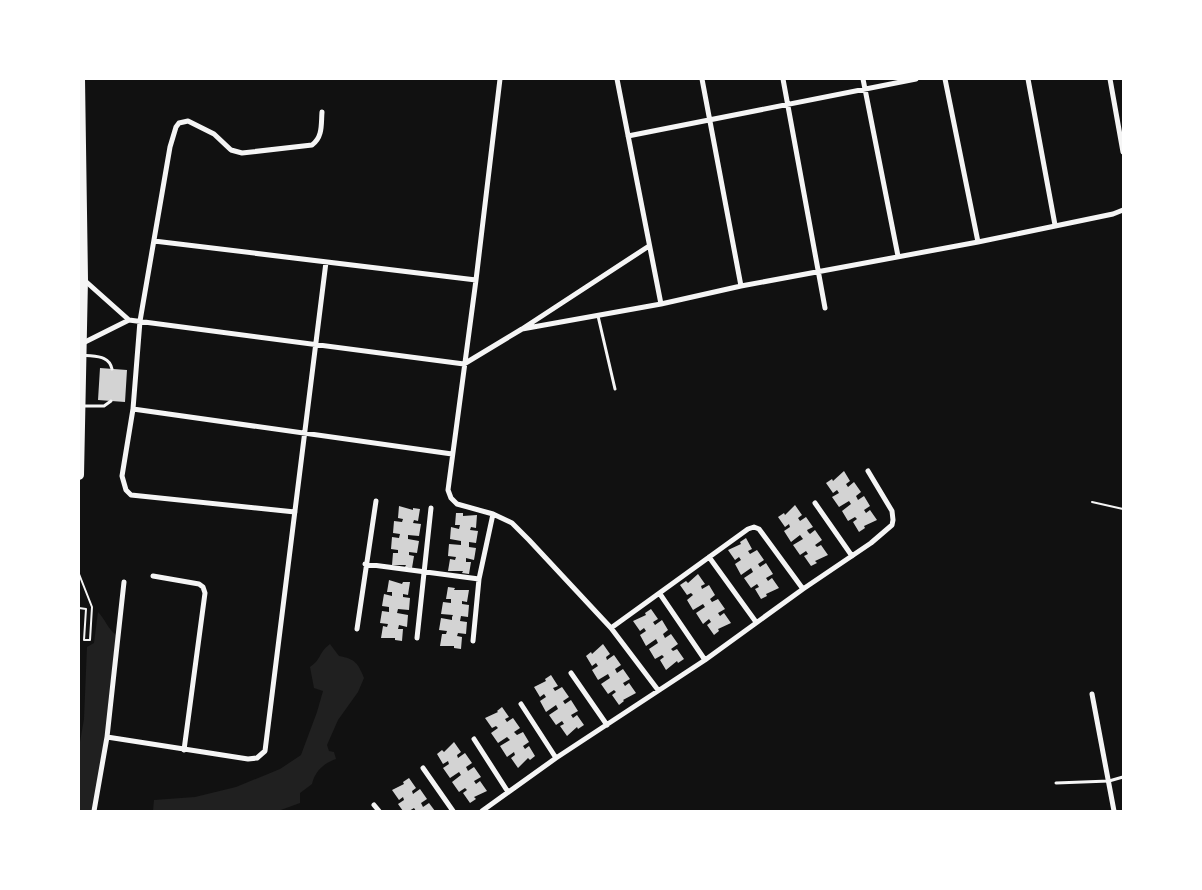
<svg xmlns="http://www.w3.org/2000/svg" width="1202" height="890" font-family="Signika,sans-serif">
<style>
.green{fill:#202020}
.building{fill:#d3d3d3}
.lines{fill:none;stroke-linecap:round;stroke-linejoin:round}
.path{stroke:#f5f5f5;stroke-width:2}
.service{stroke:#f5f5f5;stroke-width:3}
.minor{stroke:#f5f5f5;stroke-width:5}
.primary{stroke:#f5f5f5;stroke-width:10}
</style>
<rect width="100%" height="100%" fill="#111"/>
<path class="green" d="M98,612C105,619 108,629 116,635L96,811H79V748L84,719L87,647L94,643Z
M330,644L339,656C355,659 358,663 364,678L358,692L338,720L327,745L329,751L334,752L336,759C324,763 315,771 312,784L300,793V803L278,811H153L154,800L195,797L236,787L280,769L301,755L317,712L323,691L314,688L310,667C322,659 318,653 330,644Z"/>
<path class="building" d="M100,368L127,370L125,402L98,400Z
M844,471L850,481L846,484L848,487L854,482L861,492L856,496L858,500L864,496L870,506L864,510L866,513L870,510L877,520L864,526L865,528L859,532L853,522L857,519L855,517L848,521L842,511L851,504L849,501L839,507L832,497L839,493L837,490L833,493L826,483L832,479L833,481Z
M795,505L802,515L798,518L800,521L806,517L813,527L807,530L808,532L810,534L815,530L822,540L815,545L817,547L821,545L828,555L815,561L817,563L811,566L804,556L808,554L806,551L800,555L793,545L803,539L800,535L791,542L784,531L790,527L789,524L785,527L778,517L784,513L785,515Z
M399,506L413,510V508L420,509L418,521L414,520L413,523L421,524L419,536L408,535V539L419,541L417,553L409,552V555L414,556L412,568L405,567L406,565H392L393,553H398V550L391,549L392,537L399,538L400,534L393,533L394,521L402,522L403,519L398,518Z
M456,513H463V516L477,515L476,528L471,527L470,530L478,531L476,543L469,542V547L476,548L474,560L466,558V562H471L469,574L462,573L463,571H448L450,559L455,560L456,557L448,556L449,544L461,545V541L450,539L451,527L459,529L460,525H455Z
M746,538L752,549L748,551L750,554L757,550L764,560L758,564L760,567L766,563L773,574L766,578L768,581L772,578L779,588L766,594L767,596L761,599L755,589L759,587L757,584L751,588L744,578L753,572L751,568L741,575L735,564L741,560L739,557L735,560L728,550L741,544L740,542Z
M698,574L705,584L701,586L702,589L709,585L715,595L710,599L712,602L718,599L725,609L718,613L720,616L724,613L731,623L718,629L719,631L714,635L707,625L711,622L709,619L703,624L696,613L705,607L703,604L693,610L687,600L693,595L691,593L687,595L680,585L686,581L688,583Z
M389,580L402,584L403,582H410L408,595L403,594V597L410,598L409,610L398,609L397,613L408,615L407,627L399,625L398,629H403L402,641L395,640V638H381L383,626L387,627L388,624L380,623L382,611L389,612V607L382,606L384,594L392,596V592H387Z
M448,587L455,588L454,590H469L467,602L462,601V604L469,605L468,617L461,616L460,621L467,622L466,634L458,633L457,636L462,637L461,649L454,648V646H440L442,634H446L447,631L439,630L441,618L452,620V617L453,615L441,614L443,602L451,603V599H446Z
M651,609L658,619L653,622L655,625L662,620L668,630L663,634L665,638L671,634L678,644L671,649L673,651L677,649L684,659L678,663L677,661L666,670L660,660L664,657L662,655L655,659L649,649L658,643L656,639L646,646L640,635L646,631L644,628L640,631L633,621L646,615L645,613Z
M603,644L610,654L606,657L607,660L614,655L621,665L615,669L617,673L623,669L630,679L623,683L625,686L629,683L636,693L623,700L624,701L619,705L612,695L616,692L614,690L608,694L601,684L610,678L608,674L598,680L592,670L598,666L596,663L592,666L586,656L591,652L592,654Z
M551,675L558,686L553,688L555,691L562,687L569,697L563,701L565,704L571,700L578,711L571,715L573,718L577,715L584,725L578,729L577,727L567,736L560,726L564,724L562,721L556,725L549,715L558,709L556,705L546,712L540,701L546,697L544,694L540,697L534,687L546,681L545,679Z
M502,707L509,717L505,719L507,722L513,718L520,728L514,732L517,735L523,732L529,742L523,746L525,749L529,746L535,756L530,760L528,758L518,768L511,758L515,755L514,752L507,757L500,746L510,740L507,737L498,743L491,733L498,728L496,726L492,728L485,718L498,712L497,711Z
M454,742L461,752L457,755L458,758L465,753L472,763L466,767L468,771L474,767L481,777L474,781L476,784L480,781L487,791L474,797L476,799L470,803L463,793L467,790L465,788L459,792L452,782L461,775L459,772L450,778L443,768L449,764L448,761L443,764L437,754L442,750L444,752Z
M409,778L416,788L412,791L413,794L420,789L427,799L421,803L423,807L429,803L435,811H416L414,808L409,811H403L398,804L404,800L403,797L399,800L392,790L404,784L403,782Z"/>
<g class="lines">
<path class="path" d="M1092,502L1123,509
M79,574L92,607L90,640H84L86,609L79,608"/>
<path class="service" d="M598,316L615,389
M83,355C96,357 109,355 112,369
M83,406H104L111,401
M1056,783L1109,781L1123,777"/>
<path class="minor" d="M500,79L476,280L448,490L451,498L457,504L493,514L512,523L529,540L611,628L658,690
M617,79L661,304
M702,79L741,286
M783,79L825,308
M863,79L898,256
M945,79L978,242
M1028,79L1055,225
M1110,79L1123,152
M628,136L916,79
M154,241L476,280
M83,279L129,320
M129,320L464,364L522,329L649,246
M522,329L661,304L741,286L978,242L1113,214L1123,210
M83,343L129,320
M133,409L452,454
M815,503L852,556
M295,512L131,495L126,490L122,476L133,409L140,321L170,147L176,127L179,123L188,121L214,134L231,150L242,153L312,145C323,137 321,124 322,112
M709,557L756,622
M365,564L479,579
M153,576L199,584L203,587L205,593L184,750
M660,594L705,660
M611,628L748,529L754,527L759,529L803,589
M357,629L376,501
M417,638L431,508
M473,641L479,579L493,514
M571,673L607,725
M1092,694L1114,811
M521,704L556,758
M107,737L248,759L257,758L265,751L326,262
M474,739L508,792
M423,768L453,811
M374,805L379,811
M94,811L107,737L124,582
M482,811L556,758L705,660L803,589L871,543L892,525L893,520L892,511L868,471"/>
<path class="primary" d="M79,475L83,279L80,79"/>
</g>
<rect width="1202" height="890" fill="none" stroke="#ffffff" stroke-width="160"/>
</svg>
